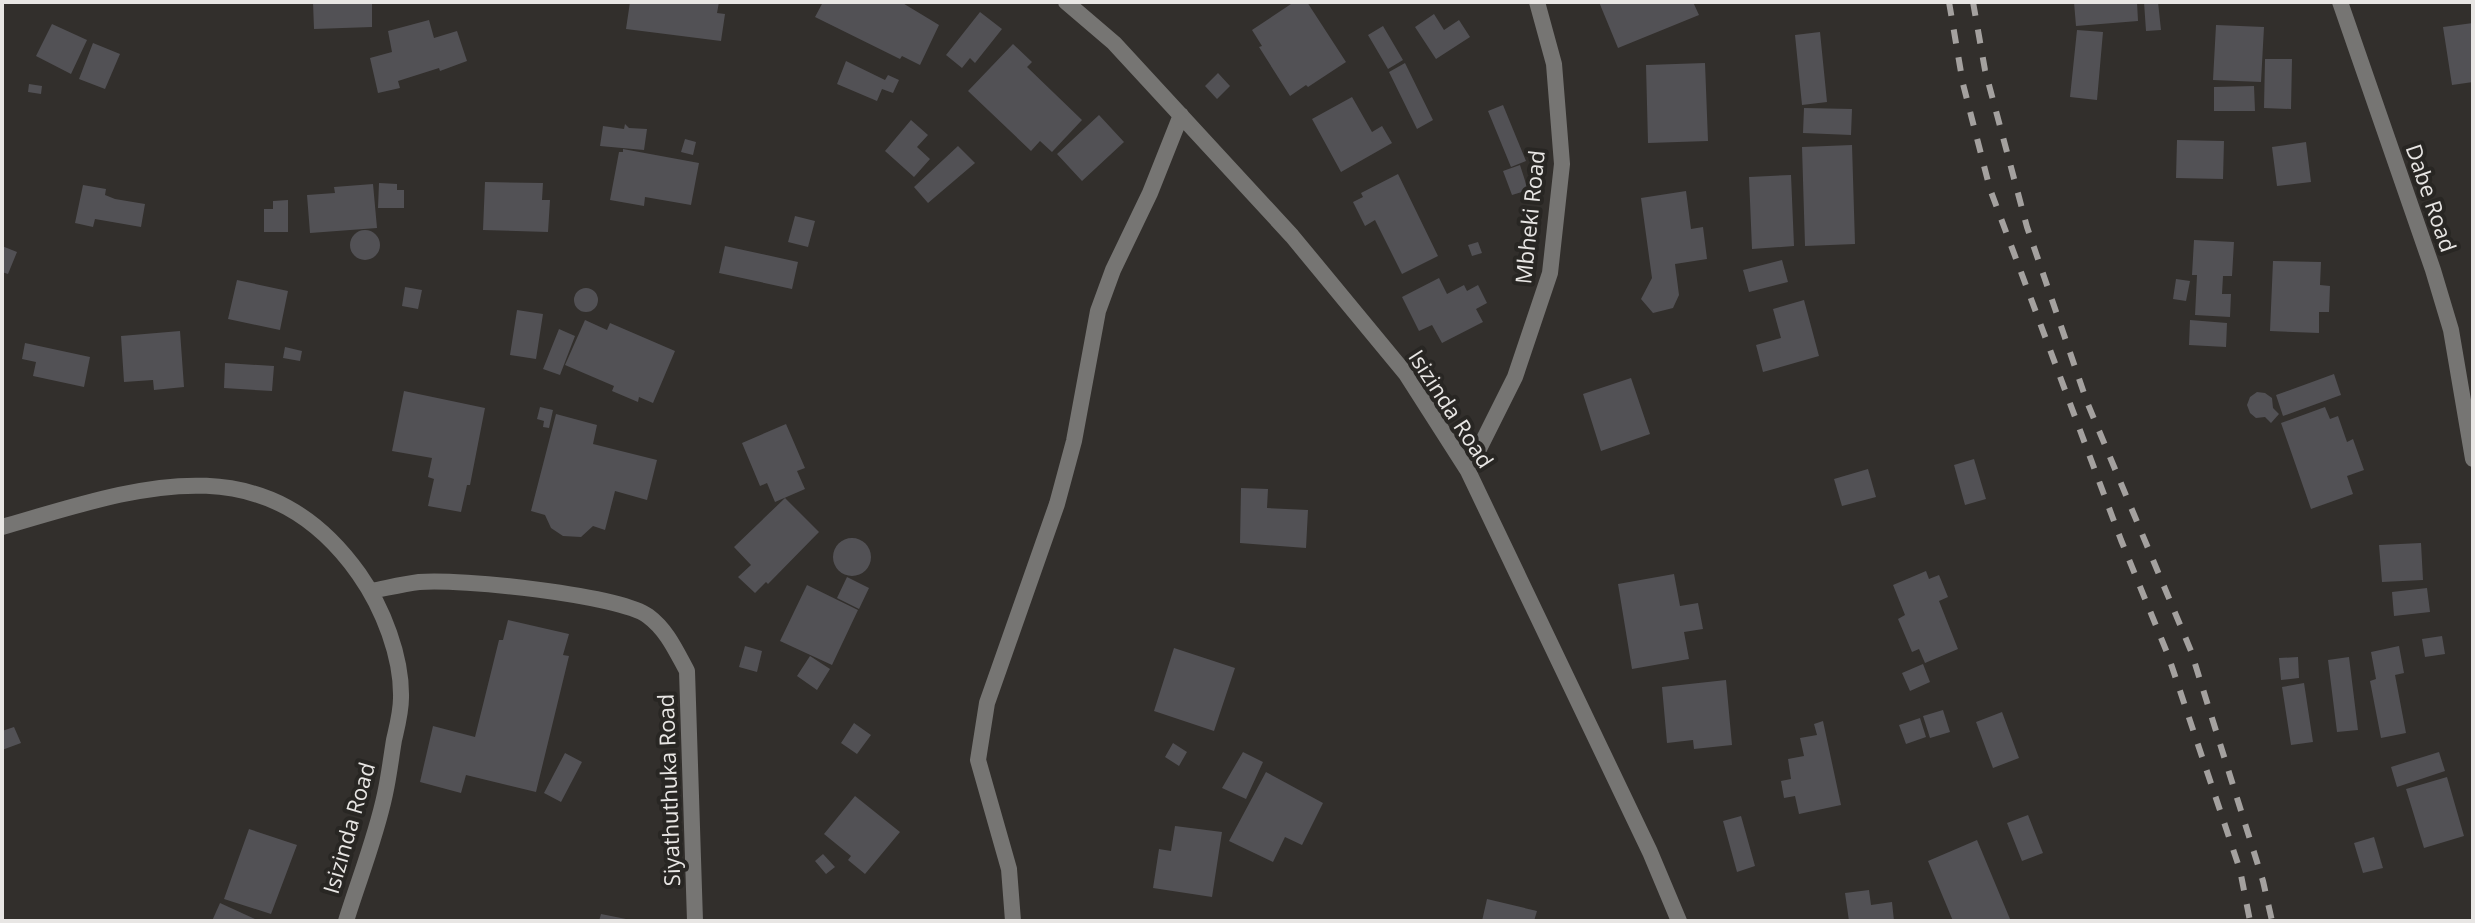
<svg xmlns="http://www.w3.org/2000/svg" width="2475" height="923" font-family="'Open Sans',sans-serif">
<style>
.building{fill:#525155}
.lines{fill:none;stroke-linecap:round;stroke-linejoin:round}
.minor{stroke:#767573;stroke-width:16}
.rail{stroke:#a4a19f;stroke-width:6;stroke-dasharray:14 14;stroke-linecap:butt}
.labels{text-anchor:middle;stroke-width:8;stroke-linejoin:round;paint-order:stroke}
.street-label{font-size:22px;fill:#e8e6e4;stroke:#282623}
</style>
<rect width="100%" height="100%" fill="#322f2c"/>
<path class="building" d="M313,2H372V27L314,29Z
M630,2H719L717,13L725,14L721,41L626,29Z
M823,2H901L939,25L920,65L902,56L900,59L815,17Z
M1294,2H1307L1346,62L1308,87L1306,85L1290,96L1259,47L1262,46L1252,30Z
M1599,2H1693L1699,15L1618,48Z
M2074,2H2137L2138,21L2076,26Z
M2144,2H2158L2161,30L2146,31Z
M980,12L1002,29L975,63L970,58L962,68L946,55Z
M1434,14L1444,30L1459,20L1470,37L1436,59L1415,27Z
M429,20L434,38L457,31L467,61L440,71L439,68L398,81L400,88L378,93L370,58L392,52L388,31Z
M2473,23V82L2452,85L2443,27Z
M52,24L87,40L71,74L36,56Z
M2216,25L2264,27L2261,82L2213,80Z
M1383,26L1403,60L1388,69L1368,35Z
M2077,30L2103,32L2097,100L2070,97Z
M1820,32L1827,102L1802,105L1795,35Z
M93,43L120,54L105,89L79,79Z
M1013,44L1032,62L1027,67L1082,120L1052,152L1040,141L1031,151L968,91Z
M2265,59H2292L2291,109L2264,108Z
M846,61L885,80L888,75L899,80L893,93L882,89L877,101L837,84Z
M1405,63L1433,120L1417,129L1389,72Z
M1705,63L1708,141L1648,143L1646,65Z
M1218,73L1230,86L1217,99L1205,86Z
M29,84L42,86L41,94L28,92Z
M2254,86L2255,111H2214V87Z
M1352,97L1372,132L1382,126L1392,143L1341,172L1312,119Z
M1503,105L1526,161L1511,167L1488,111Z
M1804,108L1852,109L1851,135L1803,133Z
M1099,115L1124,142L1082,181L1057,154Z
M911,120L928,135L917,147L930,159L914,177L885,151Z
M625,124L629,128L647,129L644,150L600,146L603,126L624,129Z
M685,139L696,142L693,155L681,152Z
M2177,140L2224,141L2223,179L2176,178Z
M2306,142L2311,182L2277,186L2272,147Z
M1852,145L1855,244L1805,246L1802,147Z
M958,146L975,163L928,203L914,187Z
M623,149L699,163L691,205L645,197L644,206L610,200L619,152H623Z
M1520,165L1528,190L1512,195L1503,171Z
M1398,174L1438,256L1402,274L1375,220L1365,226L1353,202L1363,197L1361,193Z
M1791,175L1794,246L1752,249L1749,177Z
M485,182L543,183L542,200H550L548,232L483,230Z
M379,183L397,184V190H404V208H378Z
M373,184L377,228L310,233L307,195L335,193L334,187Z
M83,185L106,189L105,195L115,199L145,204L141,227L95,219L93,227L75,223Z
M1686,191L1691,229L1703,227L1707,259L1675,264L1679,295L1673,308L1653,313L1641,299L1652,278L1641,198Z
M288,200V232H264V209H273V201Z
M795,216L815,221L808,247L788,242Z
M350 245a15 15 0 1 1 30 0a15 15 0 1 1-30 0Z
M2194,240L2234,242L2232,276H2223L2222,294H2231L2230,317L2195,315L2197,275H2192Z
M1478,242L1482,253L1472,256L1468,245Z
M2,246L17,252L8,274L2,272Z
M725,246L798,262L792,289L719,273Z
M1782,260L1788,282L1749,292L1743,270Z
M2273,261L2321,262L2320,285L2330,286L2329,312H2319V333L2270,331Z
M1439,278L1447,294L1464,285L1467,291L1478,285L1487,303L1476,309L1483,322L1442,343L1432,325L1419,331L1402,297Z
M2176,279L2190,281L2186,301L2173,299Z
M237,280L288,291L280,330L228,319Z
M405,287L422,290L418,309L402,306Z
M574 300a12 12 0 1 1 24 0a12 12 0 1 1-24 0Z
M1804,300L1819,356L1763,372L1756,345L1781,338L1773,309Z
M517,310L543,314L536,359L510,355Z
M585,320L607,330L610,323L675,351L653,403L639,397L638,402L612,391L614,386L565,365Z
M2190,320L2227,323L2226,347L2189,345Z
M559,329L575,336L560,375L543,369Z
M180,331L184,387L154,390L153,380L124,382L121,336Z
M25,343L90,357L84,387L33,376L36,362L22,359Z
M285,347L302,351L300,361L283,358Z
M225,363L274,366L272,391L224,388Z
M2334,374L2341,395L2283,416L2276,395Z
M1631,378L1650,434L1601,451L1583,394Z
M404,391L485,408L470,485H467L461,512L428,506L434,479L428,477L432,458L392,451Z
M2257,392L2265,393L2272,398L2273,408L2279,414L2271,423L2265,417L2256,418L2250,413L2247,405L2250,397Z
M540,407L553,410L549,428L543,427L544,421L537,419Z
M2325,407L2330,419L2338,416L2347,442L2353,439L2364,470L2347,476L2353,494L2311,509L2281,423Z
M556,414L597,425L593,444L657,460L647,500L615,491L605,530L593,526L581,537L563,536L551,528L545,515L531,511Z
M786,424L805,468L797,471L805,489L775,502L767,483L760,486L742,443Z
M1974,459L1986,499L1965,505L1954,465Z
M1868,469L1876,497L1842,506L1834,479Z
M1241,488L1268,489L1267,508L1308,510L1306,548L1240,543Z
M785,498L819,532L768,584L766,582L755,593L738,577L751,565L734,547Z
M833 557a19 19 0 1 1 38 0a19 19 0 1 1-38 0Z
M2421,543L2423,580L2382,582L2379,545Z
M1926,571L1929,579L1939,575L1948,597L1939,601L1958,649L1925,663L1919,649L1912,652L1898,619L1905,615L1893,585Z
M1674,574L1680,606L1698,603L1703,629L1684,632L1689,659L1632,669L1618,584Z
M847,577L869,588L859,609L837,598Z
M807,585L858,610L832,665L780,641Z
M2427,588L2430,612L2394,616L2392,592Z
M508,620L569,634L563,655L569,656L536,792L466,775L461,793L420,782L433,726L475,737L499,640H503Z
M2442,636L2445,654L2425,657L2422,639Z
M745,646L762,651L757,672L739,667Z
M2399,646L2404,673L2395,675L2406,733L2381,738L2370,681L2376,679L2371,652Z
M1174,648L1235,668L1214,731L1154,711Z
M810,656L830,669L817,690L797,676Z
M2298,657L2299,678L2281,680L2279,658Z
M2349,657L2358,730L2337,732L2328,660Z
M1923,664L1930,682L1910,691L1902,673Z
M1726,680L1732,745L1694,749L1693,740L1667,743L1662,687Z
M2304,683L2313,742L2291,745L2282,687Z
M1943,710L1950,732L1930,738L1923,716Z
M2002,712L2019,758L1993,768L1976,722Z
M1920,718L1926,737L1906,744L1899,725Z
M1823,721L1841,805L1799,814L1795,796L1784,798L1781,781L1791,779L1788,759L1804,756L1800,738L1817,735L1814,724Z
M854,723L871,735L857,754L841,743Z
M14,727L21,743L2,750V731Z
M1173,743L1187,752L1179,766L1165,757Z
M1243,752L1263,762L1246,799L1222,788Z
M2439,752L2445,771L2397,787L2391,767Z
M565,753L582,762L561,802L544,793Z
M1266,772L1323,803L1302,845L1285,837L1273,862L1229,841Z
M2447,777L2464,836L2424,848L2406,789Z
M855,796L900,832L865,874L848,860L851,856L824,834Z
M2028,815L2043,853L2022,861L2007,823Z
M1741,816L1755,866L1737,872L1723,821Z
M1175,826L1222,832L1212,897L1153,888L1159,849L1171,851Z
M249,829L297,845L271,914L224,899Z
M2374,837L2383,868L2363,873L2354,843Z
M1977,840L2010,919L2005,921H1953L1928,861Z
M823,854L835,867L826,874L815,861Z
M1869,890L1871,905L1892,902L1894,921H1849L1845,893Z
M1487,899L1537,911L1534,921H1482Z
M220,903L259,921H212Z
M601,914L631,920V921H599Z"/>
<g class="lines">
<path class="minor" d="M1066,2L1114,43L1292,236L1406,374L1468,471L1650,852L1679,921
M2340,2L2433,270L2451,330L2473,459
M1468,471L1515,377L1550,273L1562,164L1554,64L1537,2
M2,527C134,489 263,439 359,574C383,608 402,657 401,698C401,712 397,727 394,740C391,758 389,776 385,794C376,837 359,879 346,921
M371,591C387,588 403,584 419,582C458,578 620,595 648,616C667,630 676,651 687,671L695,921
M1013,921L1009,869L978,760L987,703L1057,504L1074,441L1098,311L1113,270L1150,193L1181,115"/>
<path class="rail" d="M1949,2L1963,84L1990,189L2121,540L2168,655L2240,870L2250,921
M1973,2L1985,70L2027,227L2087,402L2191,651L2263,881L2272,921"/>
</g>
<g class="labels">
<g class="street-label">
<text transform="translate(2431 198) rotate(71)" y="8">Dabe Road</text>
<text transform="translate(1530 217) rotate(-84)" y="8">Mbheki Road</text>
<text transform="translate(1451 409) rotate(57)" y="8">Isizinda Road</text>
<text transform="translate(669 790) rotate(-92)" y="8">Siyathuthuka Road</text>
<text transform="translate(349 828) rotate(-74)" y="8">Isizinda Road</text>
</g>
</g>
<rect width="2475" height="923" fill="none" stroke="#e8e6e4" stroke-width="8"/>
</svg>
